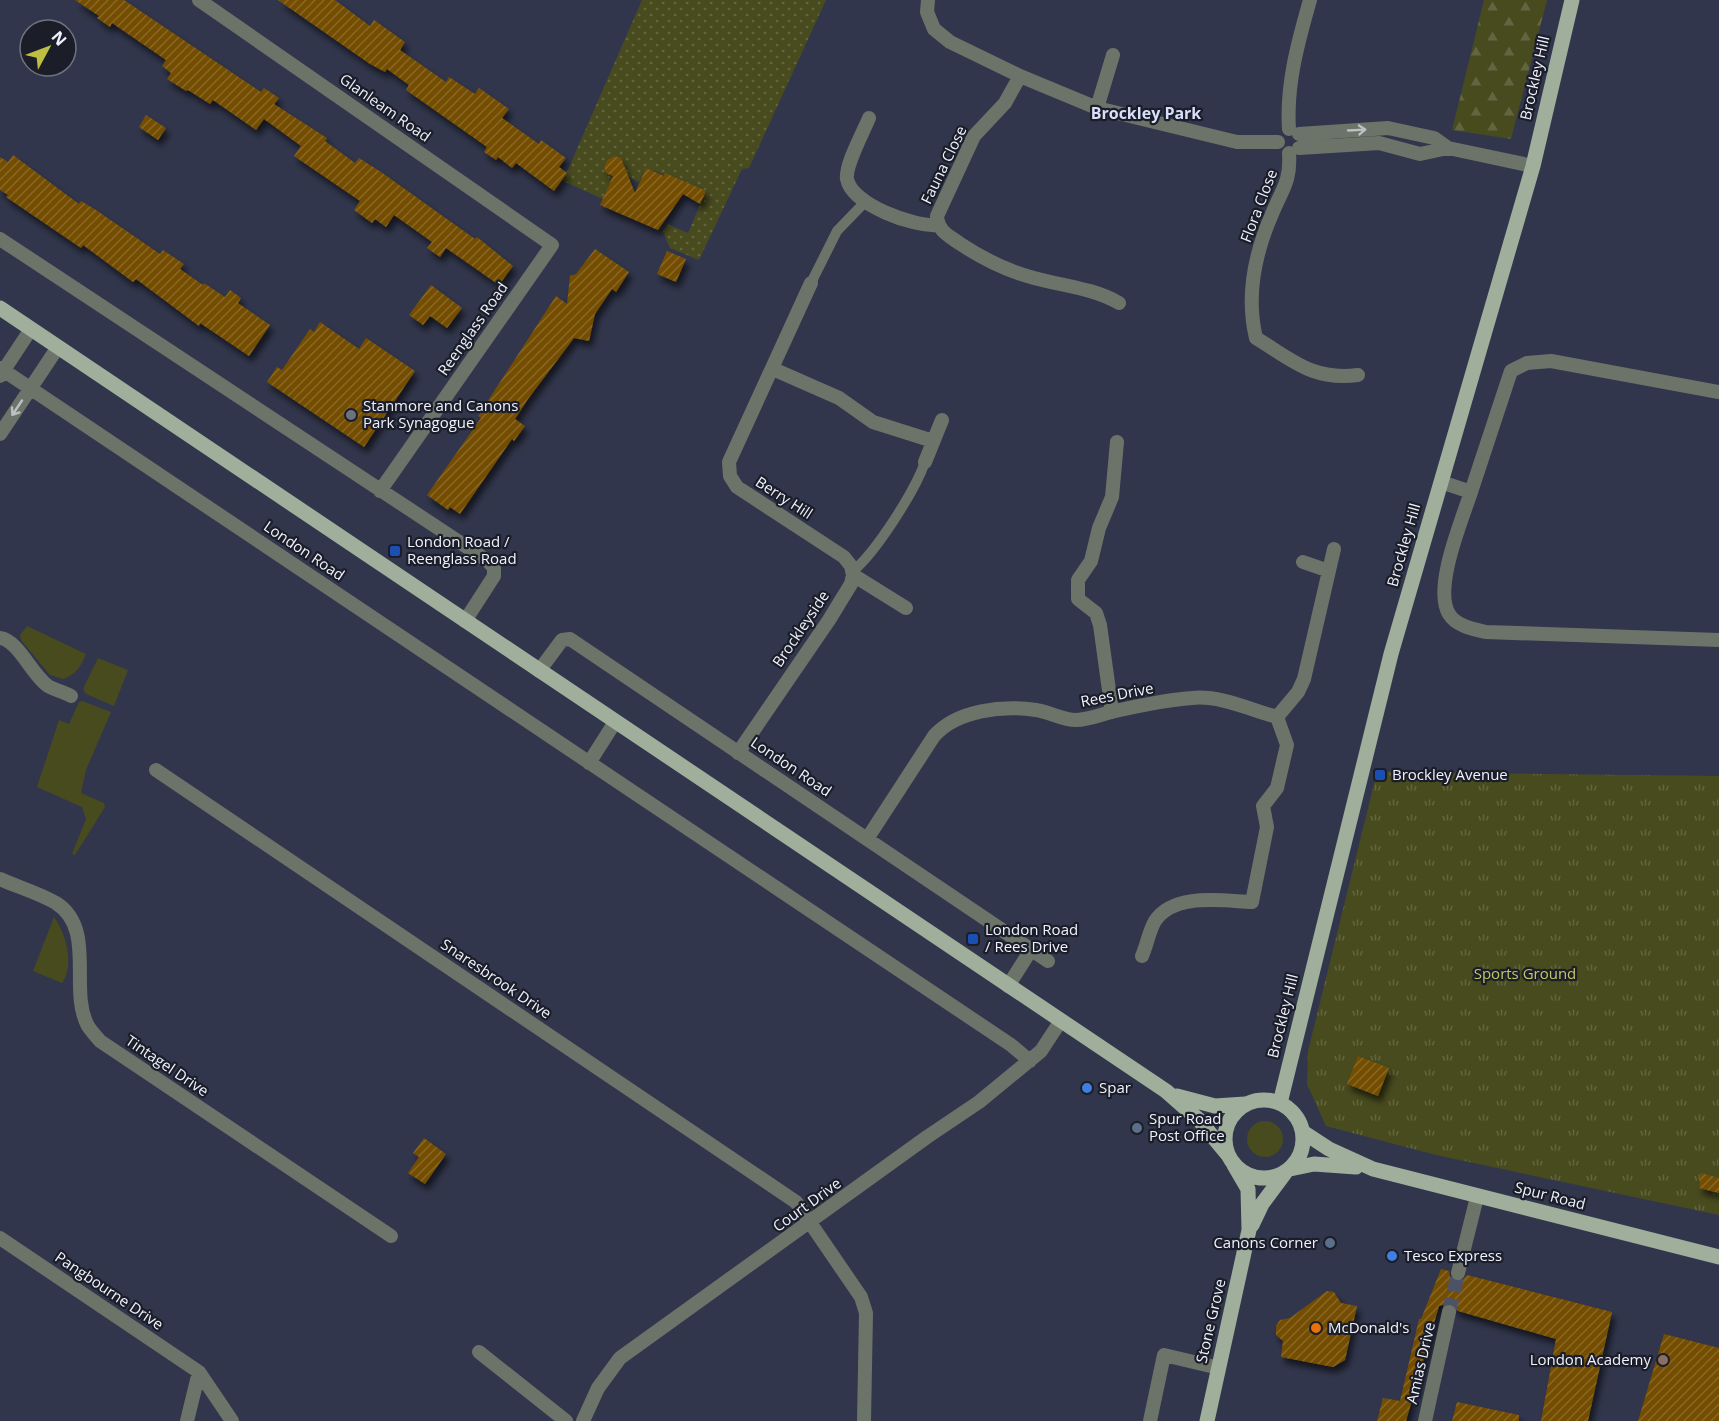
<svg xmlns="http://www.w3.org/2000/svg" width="1719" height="1421" font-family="'Open Sans',sans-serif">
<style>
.grass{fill:#484b1e}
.forest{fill:url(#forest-firs)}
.park{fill:url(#park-tufts)}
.garden{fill:url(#garden-dots)}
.building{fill:url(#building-hatch);filter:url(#shadow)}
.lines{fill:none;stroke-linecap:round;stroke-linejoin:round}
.minor-tunnel{stroke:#4e5267;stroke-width:14;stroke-dasharray:14 7;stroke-linecap:butt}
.pedestrian{stroke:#6c746a;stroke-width:10}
.minor{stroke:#6c746a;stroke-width:14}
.primary{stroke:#9faf9c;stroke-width:15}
.oneway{stroke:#bbc0c3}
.worship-dot{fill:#6b7280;stroke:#1b1e28;stroke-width:2}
.transit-dot{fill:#1a4fb4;stroke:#1b1e28;stroke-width:2}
.shop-dot{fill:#3f7fe0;stroke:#1b1e28;stroke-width:2}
.service-dot{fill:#5c6f8a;stroke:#1b1e28;stroke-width:2}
.food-dot{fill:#e8710a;stroke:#1b1e28;stroke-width:2}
.education-dot{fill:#8d6e63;stroke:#1b1e28;stroke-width:2}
.labels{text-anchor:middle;stroke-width:4.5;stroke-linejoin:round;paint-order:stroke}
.street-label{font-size:15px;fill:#eff2fe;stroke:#1b1e28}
.poi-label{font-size:15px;fill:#eff2fe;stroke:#1b1e28;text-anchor:start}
.park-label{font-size:15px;fill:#c1c863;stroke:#1b1e28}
.neighbourhood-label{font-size:16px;font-weight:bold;fill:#d8dffb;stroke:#1b1e28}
</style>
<defs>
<pattern id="forest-firs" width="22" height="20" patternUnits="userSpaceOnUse" patternTransform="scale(1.5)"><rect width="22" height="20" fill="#484b1e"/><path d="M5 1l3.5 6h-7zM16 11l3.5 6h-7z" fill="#636540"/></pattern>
<pattern id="park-tufts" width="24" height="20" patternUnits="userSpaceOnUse" patternTransform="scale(1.5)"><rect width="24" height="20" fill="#484b1e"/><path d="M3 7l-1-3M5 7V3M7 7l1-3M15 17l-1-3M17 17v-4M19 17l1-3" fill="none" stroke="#636540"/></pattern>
<pattern id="garden-dots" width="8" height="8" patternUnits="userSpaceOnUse" patternTransform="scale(1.5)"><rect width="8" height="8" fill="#484b1e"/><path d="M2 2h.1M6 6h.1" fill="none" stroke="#636540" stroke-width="1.8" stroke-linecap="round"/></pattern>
<pattern id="building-hatch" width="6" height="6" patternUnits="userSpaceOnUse" patternTransform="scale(1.5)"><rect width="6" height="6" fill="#744e00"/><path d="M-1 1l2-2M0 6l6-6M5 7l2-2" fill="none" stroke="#886826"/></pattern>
<filter id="shadow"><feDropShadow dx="3.5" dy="6" stdDeviation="3" flood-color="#0009"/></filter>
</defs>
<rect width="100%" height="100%" fill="#31364c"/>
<path class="grass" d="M27,626L86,654C81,666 76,675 63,679L50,675L21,640L20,635Z
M98,658L128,670L114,706L86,694L83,689Z
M82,701L111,712L86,770L81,793L104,803L105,807L75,855L72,854L86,819L82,807L37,787L59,720L69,724L79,702Z
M54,917C66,933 75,965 62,983L33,971Z
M1247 1139a18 18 0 1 1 36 0a18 18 0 1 1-36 0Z"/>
<path class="forest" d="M1484,0H1547L1511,139L1452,130Z"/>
<path class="park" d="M1377,772L1719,776V1215L1436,1155L1326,1126L1307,1084L1308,1051Z"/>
<path class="garden" d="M642,0H826L749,168L742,169L699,260L670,248L663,232L667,224L688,233L706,191L646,168L639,182L621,174L625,167L622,160L614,156L608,159L604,167L606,173L613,176L603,199L563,181Z"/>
<path class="building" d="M75,0H124L261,92L264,88L279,98L274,104L327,138L325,141L355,163L359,158L381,172L475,239L477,237L513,266L499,285L446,248L440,257L427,248L432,242L394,215L386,227L375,219L372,223L354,210L360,201L294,156L301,146L264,119L256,130L213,100L210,104L188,90L186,91L167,79L171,73L162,66L166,60L112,23L110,27L97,18L99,16Z
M278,0H335L370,26L374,20L405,42L400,50L446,82L449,77L475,94L479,88L509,109L502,118L539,144L541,140L566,158L559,167L567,173L554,191L516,163L512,168L498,157L496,160L484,152L487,147L406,90L409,85L387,69L385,72L370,64Z
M146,115L166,128L158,140L139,127Z
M13,155L79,204L81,201L96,210L160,254L163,250L184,264L180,269L203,285L204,283L225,297L230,290L241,298L238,303L270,325L249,356L200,323L199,326L136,279L133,282L83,245L81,248L6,197L8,195L0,190V157L8,162Z
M614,156L621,158L635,193L646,168L664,176L665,173L706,191L700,204L683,194L658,230L600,205L613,176L606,173L604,167L608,159Z
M595,249L629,272L616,292L612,289L595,314L589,341L574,338L528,399L515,419L525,426L514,441L512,439L460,514L450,507L448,510L427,495L481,418L478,416L556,296L567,304L570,276L576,274Z
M667,251L686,259L676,282L657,274Z
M431,285L462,308L447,328L430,316L423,325L409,315Z
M320,322L359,349L366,338L415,371L364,447L267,382L277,367L282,370L310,329L314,332Z
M1358,1056L1389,1068L1378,1096L1347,1084Z
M424,1138L446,1154L425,1184L408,1173L419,1157L413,1153Z
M1701,1173L1719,1178V1193L1699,1188Z
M1441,1269L1449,1271L1450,1276L1455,1282L1461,1281L1467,1275L1612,1312L1588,1421H1541L1556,1339L1458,1311L1450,1303L1439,1306L1406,1421H1377L1383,1398L1400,1401L1419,1319H1421Z
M1327,1291L1334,1292L1341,1303L1357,1306L1345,1360L1333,1367L1281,1357L1283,1341L1276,1335V1326L1280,1320L1290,1318Z
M1664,1334L1719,1348V1421H1638Z
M1457,1402L1519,1415V1421H1452Z"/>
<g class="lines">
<path class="minor-tunnel" d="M1449,1312L1458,1273"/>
<path class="pedestrian" d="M811,283L837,231L865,202
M853,571C876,552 915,491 925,462"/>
<path class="minor" d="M199,0L552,245L380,491
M928,0L927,12L934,29L950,42L1020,76L1097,108L1237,142H1278
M1020,76L1005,103L974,136L937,216C938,231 948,235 959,243C983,259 1007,271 1034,278C1063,286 1093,288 1119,303
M1097,108L1113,55
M869,118C863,133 845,165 847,179C852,205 914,227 937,225
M1289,129C1286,85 1298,42 1310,0
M1299,134L1388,128L1434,138L1448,148L1533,166
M1299,148L1379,143L1420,154L1448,148
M1289,153C1291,182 1282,189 1272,214C1255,253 1246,297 1256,338C1292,360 1313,381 1358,375
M0,239L488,561L494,568V576L465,621
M811,283L729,462L730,476L737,487L844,557L851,566L853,575
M0,368L1011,1045L1030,1061
M773,369L839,398L873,422L933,441
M0,376L31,329
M0,434L58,347
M925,462L942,420
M1441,482L1471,492L1511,371L1527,363L1551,361L1719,392
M1471,492C1462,520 1433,588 1449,614C1456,626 1473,629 1486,632L1719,640
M1303,562L1329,571
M0,638C18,640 32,675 48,686C55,690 64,692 71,696
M539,671L562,640L570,639L1048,961
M1112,712L1100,625L1096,613L1078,599V580L1091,561L1099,528L1112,497L1117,442
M738,753L829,620L851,584L853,575L906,608
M589,763L615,722
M156,770L796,1202L861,1297L866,1313L864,1421
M867,839L934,736C957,710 1003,705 1036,710C1050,712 1062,720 1076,720C1088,720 1100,715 1111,712C1137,706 1166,700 1192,698C1220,695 1251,710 1277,717L1298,692L1304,679L1334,549
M0,879C18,887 39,893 56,903C97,929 68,990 88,1026C91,1031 96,1036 100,1041L391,1236
M1142,956C1147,945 1149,931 1155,921C1174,892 1224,901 1252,902L1267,827L1263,806L1277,788L1287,745L1277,717
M1008,986L1031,950
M0,1238L199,1372L232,1421
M1458,1273L1477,1197
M479,1352L566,1421
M187,1421L199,1372
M583,1421L598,1388L620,1358L927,1137L979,1102L1041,1051L1060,1022
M1150,1421L1164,1355L1219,1368
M1425,1421L1449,1312"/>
<path class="primary" d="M0,308L1166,1091L1199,1120L1228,1155
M1177,1096L1215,1106L1245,1104
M1225 1139a39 39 0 1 1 78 0a39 39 0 1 1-78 0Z
M1280,1103L1391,654L1533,166L1572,0
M1303,1132L1329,1149L1373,1169L1719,1257
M1290,1169L1314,1164L1356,1167
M1252,1225L1262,1204L1285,1173
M1207,1421L1249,1230L1248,1189L1234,1165"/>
</g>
<defs><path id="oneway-shaft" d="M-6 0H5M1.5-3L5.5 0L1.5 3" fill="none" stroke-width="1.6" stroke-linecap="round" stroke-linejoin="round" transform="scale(1.5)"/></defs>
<g class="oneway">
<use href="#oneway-shaft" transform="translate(1357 130) rotate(-3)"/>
<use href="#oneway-shaft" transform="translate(17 408) rotate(124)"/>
</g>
<circle class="worship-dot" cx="351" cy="415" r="6"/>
<g class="transit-dot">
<rect x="389" y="545" width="12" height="12" rx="3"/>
<rect x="1374" y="769" width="12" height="12" rx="3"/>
<rect x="967" y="933" width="12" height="12" rx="3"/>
</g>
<g class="shop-dot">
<circle cx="1087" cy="1088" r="6"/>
<circle cx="1392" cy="1256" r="6"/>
</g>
<g class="service-dot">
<circle cx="1137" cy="1128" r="6"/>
<circle cx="1330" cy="1243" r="6"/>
</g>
<circle class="food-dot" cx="1316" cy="1328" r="6"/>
<circle class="education-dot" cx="1663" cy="1360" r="6"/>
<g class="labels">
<g class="street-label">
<text transform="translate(1535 78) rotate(-77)" y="5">Brockley Hill</text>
<text transform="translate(385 108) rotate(35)" y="5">Glanleam Road</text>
<text transform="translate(944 165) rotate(-64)" y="5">Fauna Close</text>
<text transform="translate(1259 206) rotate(-69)" y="5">Flora Close</text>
<text transform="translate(473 329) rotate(-55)" y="5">Reenglass Road</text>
<text transform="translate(784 498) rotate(33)" y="5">Berry Hill</text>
<text transform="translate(1404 545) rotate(-74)" y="5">Brockley Hill</text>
<text transform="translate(304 551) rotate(34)" y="5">London Road</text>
<text transform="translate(801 629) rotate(-56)" y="5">Brockleyside</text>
<text transform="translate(1117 695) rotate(-11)" y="5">Rees Drive</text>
<text transform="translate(791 767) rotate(34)" y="5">London Road</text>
<text transform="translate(496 979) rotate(34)" y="5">Snaresbrook Drive</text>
<text transform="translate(1283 1016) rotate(-76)" y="5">Brockley Hill</text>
<text transform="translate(167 1066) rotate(34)" y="5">Tintagel Drive</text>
<text transform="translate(1550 1196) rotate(14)" y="5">Spur Road</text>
<text transform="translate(807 1205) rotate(-36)" y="5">Court Drive</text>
<text transform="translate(109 1291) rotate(34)" y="5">Pangbourne Drive</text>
<text transform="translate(1211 1321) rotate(-77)" y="5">Stone Grove</text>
<text transform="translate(1421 1363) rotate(-77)" y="5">Amias Drive</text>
</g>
<g class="poi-label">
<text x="363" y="411">Stanmore and Canons<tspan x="363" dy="17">Park Synagogue</tspan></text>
<text x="407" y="547">London Road /<tspan x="407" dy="17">Reenglass Road</tspan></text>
<text x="1392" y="780">Brockley Avenue</text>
<text x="985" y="935">London Road<tspan x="985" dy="17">/ Rees Drive</tspan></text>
<text x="1099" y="1093">Spar</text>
<text x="1149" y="1124">Spur Road<tspan x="1149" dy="17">Post Office</tspan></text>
<text x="1318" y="1248" text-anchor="end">Canons Corner</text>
<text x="1404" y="1261">Tesco Express</text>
<text x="1328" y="1333">McDonald's</text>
<text x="1651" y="1365" text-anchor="end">London Academy</text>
</g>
<g class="park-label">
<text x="1525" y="979">Sports Ground</text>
</g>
<g class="neighbourhood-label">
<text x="1146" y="119">Brockley Park</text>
</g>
</g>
<g transform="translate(48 48) rotate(49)"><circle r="28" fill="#1b1e28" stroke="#70737e" stroke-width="1.5"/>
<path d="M0-4.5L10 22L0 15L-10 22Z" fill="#bebf42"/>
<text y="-9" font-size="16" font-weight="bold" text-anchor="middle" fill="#eff2fe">N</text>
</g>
</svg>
